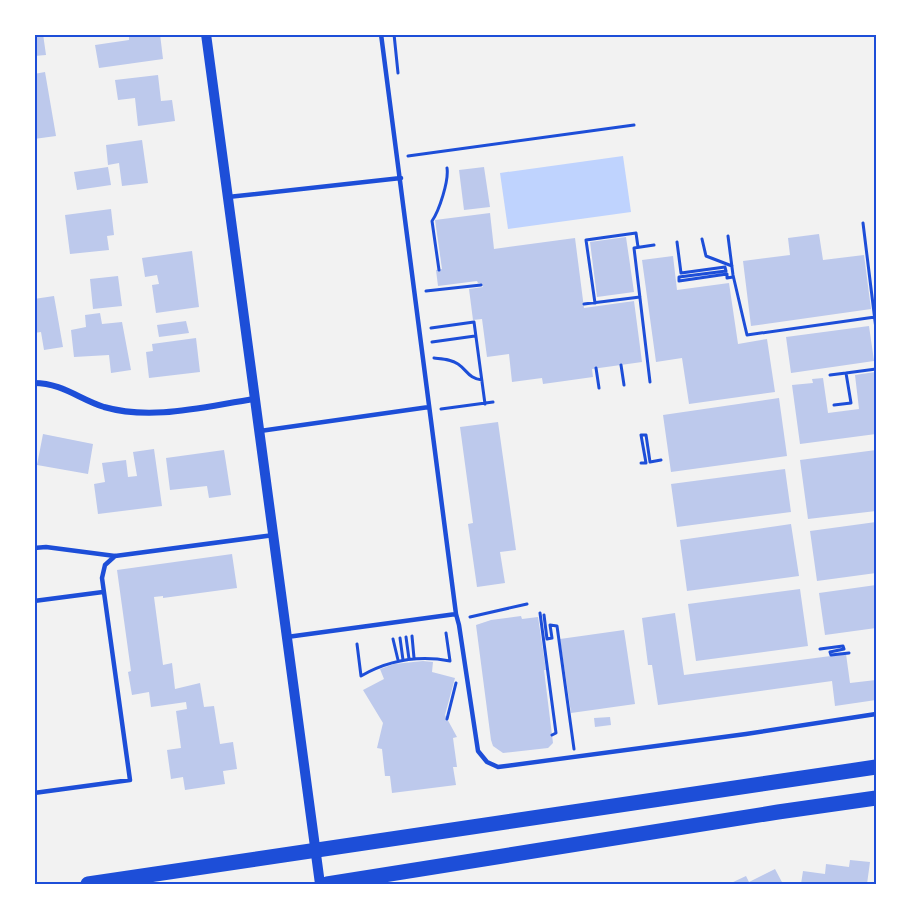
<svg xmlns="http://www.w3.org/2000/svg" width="911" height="919" font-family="'DM Sans',sans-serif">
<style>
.water{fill:#bfd3fe}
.building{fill:#bdc9ec}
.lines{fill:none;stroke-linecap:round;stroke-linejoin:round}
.path{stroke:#1d4ed8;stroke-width:3}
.service{stroke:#1d4ed8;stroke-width:4.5}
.minor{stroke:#1d4ed8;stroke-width:6}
.tertiary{stroke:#1d4ed8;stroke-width:10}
.primary{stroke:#1d4ed8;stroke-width:15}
.neatline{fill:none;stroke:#1d4ed8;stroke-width:2}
</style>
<rect width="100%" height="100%" fill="#f2f2f2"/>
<path class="water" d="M623,156L631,212L508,229L500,173Z"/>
<path class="building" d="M34,34H43L46,55L34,56Z
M129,34H160L163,59L99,68L95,45L129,40Z
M45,72L56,136L34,139V74Z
M158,75L161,101L172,100L175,121L138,126L135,98L118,100L115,80Z
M142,140L148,183L122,186L119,163L108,165L106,145Z
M108,167L111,185L77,190L74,172Z
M484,167L490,207L464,210L459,170Z
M111,209L114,235L107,236L109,250L70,254L65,215Z
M490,213L494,249L575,238L584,308L634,301L642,362L592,369L593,377L543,384L542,378L512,382L509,354L487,357L482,319L473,320L469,289L483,287L480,283H478L477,281L438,286L436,270L442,269L435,220Z
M819,234L823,260L864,255L871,309L751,326L743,261L790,255L788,238Z
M626,237L634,292L597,297L590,242Z
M192,251L199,307L156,313L152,285L159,284L157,275L145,277L142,258Z
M673,256L677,290L729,283L738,344L767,339L775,392L689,404L682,358L656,362L642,260Z
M118,276L122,306L93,309L90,279Z
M54,296L63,347L44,350L41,332L34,333V299Z
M100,313L102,324L122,322L131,370L111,373L109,355L74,357L71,330L86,327L85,315Z
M186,321L189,333L159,337L157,325Z
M869,326L874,361L791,373L786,337Z
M196,338L200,372L149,378L146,352L153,351L152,344Z
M875,372L876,434L800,444L792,385L813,383L812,379L823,378L828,413L859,409L855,375Z
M779,398L787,456L671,472L663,415Z
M498,422L516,550L500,552L505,583L477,587L468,524L473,523L460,427Z
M43,434L93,444L88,474L37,465Z
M154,449L162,506L98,514L94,484L105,482L102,463L126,460L128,477L137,476L133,452Z
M224,450L231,495L209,498L207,486L170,490L166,458Z
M876,450V511L808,519L800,460Z
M785,469L791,512L677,527L671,484Z
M876,522V573L817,581L810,531Z
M791,524L799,576L687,591L680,540Z
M232,554L237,588L163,598V596L154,597L163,665L172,663L175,689L200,683L204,707L214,706L220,744L233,742L237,769L223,771L225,784L185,790L183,777L171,779L167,750L181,748L176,711L187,709L186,702L151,707L149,692L132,695L128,672L131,671L117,570Z
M876,585V628L825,635L819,593Z
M800,589L808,646L696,661L688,604Z
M675,613L684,675L846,654L850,683L876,680V700L835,706L832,681L658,705L652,665H648L642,618Z
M521,616L522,619L538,617L546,670H544L553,743L548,748L503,753L493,746L491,740L476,625L491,620Z
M624,630L635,704L571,713L560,639Z
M423,661L433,662L432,672L455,678L445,715L457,737L453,738L457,767H453L456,785L392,793L390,776H385L382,749L377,748L383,723L363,690L384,679L380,669L394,664Z
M610,717L611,725L595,727L594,718Z
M850,860L870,862L867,884H801L803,871L825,874L826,864L849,867Z
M775,869L783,884H729L746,876L749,882Z"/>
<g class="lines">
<path class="path" d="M394,34L398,73
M408,156L634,125
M863,223L876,329
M728,236L733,275L747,335L875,317
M702,239L706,256L732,266
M677,242L681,273L725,267L726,271L679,277V281L727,274V278L733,277
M439,270L432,221C439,211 449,181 447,168
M426,291L481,285
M595,303L586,240L636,233L638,247
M584,304L640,297
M431,328L474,322L485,404
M432,342L475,336
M434,358C443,359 451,359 458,364C467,370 469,379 482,380
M621,365L624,385
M596,368L599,388
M830,375L846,373
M650,382L634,248L654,245
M834,405L851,403L846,373L876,369
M441,409L493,402
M641,463H646L641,435H646L650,462L661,460
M540,613L556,733L552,735
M544,615L547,639L552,638L550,625L557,626L574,749
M470,617L527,604
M412,636L414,658
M406,637L409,659
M400,638L403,660
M393,639L398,660
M357,644L361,676C389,660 418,655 450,661L446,633
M820,649L843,646L844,649L830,652L831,655L849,653
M447,719L456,683"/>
<path class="service" d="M381,34L456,614L459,625L478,751L487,762L498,767L746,734L876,714
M228,197L401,178
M260,431L429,407
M34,548L46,547L115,556L274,535
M34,601L103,592
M287,637L456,614
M34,793L130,780L102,578L105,565L115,556"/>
<path class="minor" d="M34,383C62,383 79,399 104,407C153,421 206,406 255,399"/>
<path class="tertiary" d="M206,34L320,884"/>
<path class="primary" d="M88,884L876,767
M327,884L778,812L876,798"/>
</g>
<rect width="911" height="919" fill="none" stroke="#ffffff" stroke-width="72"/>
<rect x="36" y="36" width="839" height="847" class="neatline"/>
</svg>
